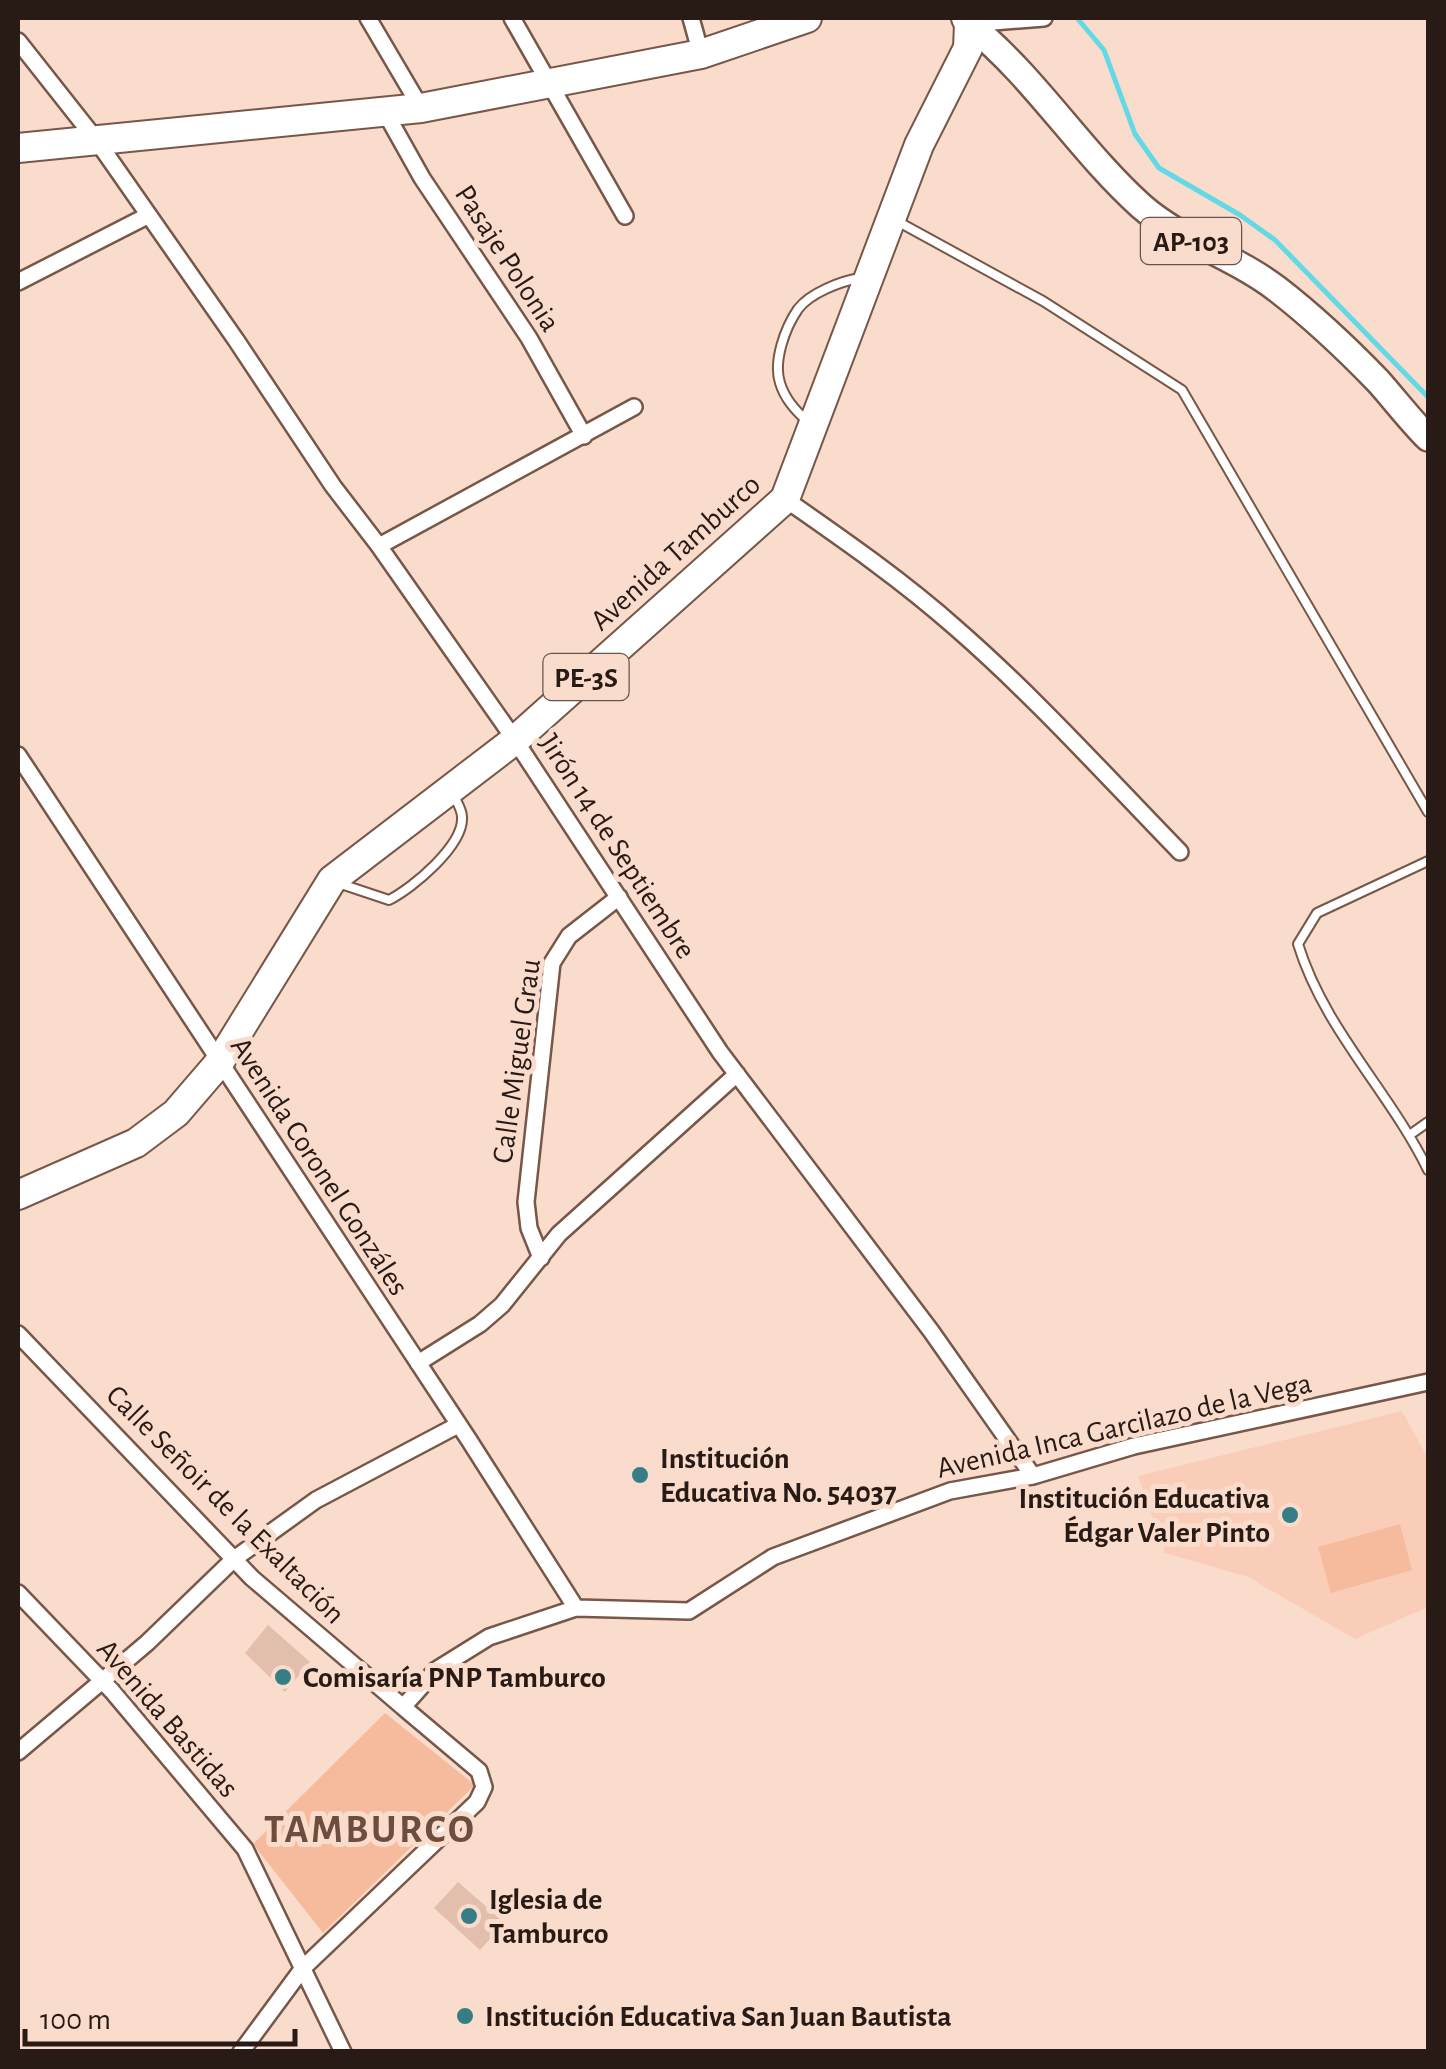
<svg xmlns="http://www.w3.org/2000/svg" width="1446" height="2069" font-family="'Alegreya Sans',sans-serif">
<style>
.built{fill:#facdb8}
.green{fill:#f6ba9c}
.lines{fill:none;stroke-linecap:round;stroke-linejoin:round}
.stream{stroke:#64d9e6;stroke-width:5}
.building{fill:#e2beac}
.service-casing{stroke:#775747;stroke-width:12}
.minor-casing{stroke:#775747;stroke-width:20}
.primary-casing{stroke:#775747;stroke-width:30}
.trunk-casing{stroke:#775747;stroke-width:32}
.service{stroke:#fff;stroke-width:8}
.minor{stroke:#fff;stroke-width:15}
.primary{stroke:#fff;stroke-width:25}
.trunk{stroke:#fff;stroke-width:28}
.poi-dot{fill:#367e85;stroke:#fadccd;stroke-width:4}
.labels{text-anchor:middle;stroke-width:10;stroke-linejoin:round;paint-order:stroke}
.shield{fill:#fadccd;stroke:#67544c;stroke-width:2.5}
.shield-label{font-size:28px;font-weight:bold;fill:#281a14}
.street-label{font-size:30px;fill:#281a14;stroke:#fadccd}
.poi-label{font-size:30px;font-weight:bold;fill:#281a14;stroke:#fadccd;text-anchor:start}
.district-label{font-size:40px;font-weight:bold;letter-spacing:2.5px;fill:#6d4e3e;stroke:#fadccd}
</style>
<rect width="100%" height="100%" fill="#fadccd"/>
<path class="built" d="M1402,1411L1428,1458V1607L1355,1639L1248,1577L1165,1553L1138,1476Z"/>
<path class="green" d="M1400,1524L1412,1570L1331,1593L1318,1547Z
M385,1713L475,1785L323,1933L253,1844Z"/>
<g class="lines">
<path class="stream" d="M1077,18L1104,50L1135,134L1159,168L1240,215L1275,240L1428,397"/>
</g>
<path class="building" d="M268,1625L310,1662L285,1692L245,1653Z
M458,1882L505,1923L480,1950L434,1908Z"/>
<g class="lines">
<defs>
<path id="service" d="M895,220L1043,301L1182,390L1428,812
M807,421C795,410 785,399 780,383C773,361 785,328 798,309C810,293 841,281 860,278
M1428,861L1317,913L1298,944C1324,1029 1390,1092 1428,1170
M341,884L389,900C413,888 464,845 462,817C462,809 456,801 453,794
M1411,1134L1428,1122"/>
<path id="minor" d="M368,18L421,108
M512,18L625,216
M691,18L701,54
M969,24L1044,18
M18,41L97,141L236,340L333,486L379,546L515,740L720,1052L931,1331L1033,1476
M385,112L422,178L529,338L584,436
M18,282L147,216
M785,499C844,540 903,581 957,629C1036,698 1107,777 1180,852
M379,546L634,407
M18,755L469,1440L576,1608
M541,1258L529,1228L526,1202L552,963L569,936L619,897
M18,1334L252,1578L403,1707
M418,1363L480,1324L502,1305L559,1234L737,1074
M18,1593L112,1691L245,1849L343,2052
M18,1752L147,1643L234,1559L316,1500L458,1425
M241,2052L303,1968L477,1802L484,1787L479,1771L403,1707L436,1670L489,1637L576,1608L689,1611L773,1557L950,1491L1033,1476L1134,1446L1428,1382"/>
<path id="primary" d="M969,24C1035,77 1079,150 1141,206C1182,242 1234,256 1277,289C1312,316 1347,349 1378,381C1395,400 1410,420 1428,438"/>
<path id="trunk" d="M18,148L421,108L701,54L807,18
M18,1195L136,1143L176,1113L219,1063L332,880L515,740L785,499L919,145L968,48L969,24L966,18"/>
</defs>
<use href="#service" class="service-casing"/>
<use href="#minor" class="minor-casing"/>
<use href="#primary" class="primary-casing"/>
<use href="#trunk" class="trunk-casing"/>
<use href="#service" class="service"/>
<use href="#minor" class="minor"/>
<use href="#primary" class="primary"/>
<use href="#trunk" class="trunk"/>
</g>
<g class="poi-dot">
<circle cx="640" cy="1475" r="10"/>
<circle cx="1290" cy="1515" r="10"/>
<circle cx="283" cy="1677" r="10"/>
<circle cx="469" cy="1916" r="10"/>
<circle cx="465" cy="2016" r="10"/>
</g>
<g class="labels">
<g class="shield">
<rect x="1141" y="218" width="100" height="46" rx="8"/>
<rect x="543.5" y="654" width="85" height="46" rx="8"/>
</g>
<g class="shield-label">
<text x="1191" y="251">AP-103</text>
<text x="586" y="687">PE-3S</text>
</g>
<g class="street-label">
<text transform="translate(508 258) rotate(57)" y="10">Pasaje Polonia</text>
<text transform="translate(675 552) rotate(-42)" y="10">Avenida Tamburco</text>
<text transform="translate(618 846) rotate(57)" y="10">Jirón 14 de Septiembre</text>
<text transform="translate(516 1061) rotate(-82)" y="10">Calle Miguel Grau</text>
<text transform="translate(320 1166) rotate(57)" y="10">Avenida Coronel Gonzáles</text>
<text transform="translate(1124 1425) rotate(-13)" y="10">Avenida Inca Garcilazo de la Vega</text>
<text transform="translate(226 1504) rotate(45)" y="10">Calle Señoir de la Exaltación</text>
<text transform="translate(168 1718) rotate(49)" y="10">Avenida Bastidas</text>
</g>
<g class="poi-label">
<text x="660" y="1468">Institución<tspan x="660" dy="34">Educativa No. 54037</tspan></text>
<text x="1270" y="1508" text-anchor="end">Institución Educativa<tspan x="1270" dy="34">Édgar Valer Pinto</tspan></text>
<text x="303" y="1687">Comisaría PNP Tamburco</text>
<text x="489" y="1909">Iglesia de<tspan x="489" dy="34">Tamburco</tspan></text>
<text x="485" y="2026">Institución Educativa San Juan Bautista</text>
</g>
<g class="district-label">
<text x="370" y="1842">TAMBURCO</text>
</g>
</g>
<rect width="1446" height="2069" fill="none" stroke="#281a14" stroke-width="40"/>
<path d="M25 2029v15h270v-15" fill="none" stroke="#281a14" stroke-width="5"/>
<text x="40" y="2029" font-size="30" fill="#281a14" stroke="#fadccd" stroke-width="8" paint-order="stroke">100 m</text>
</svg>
